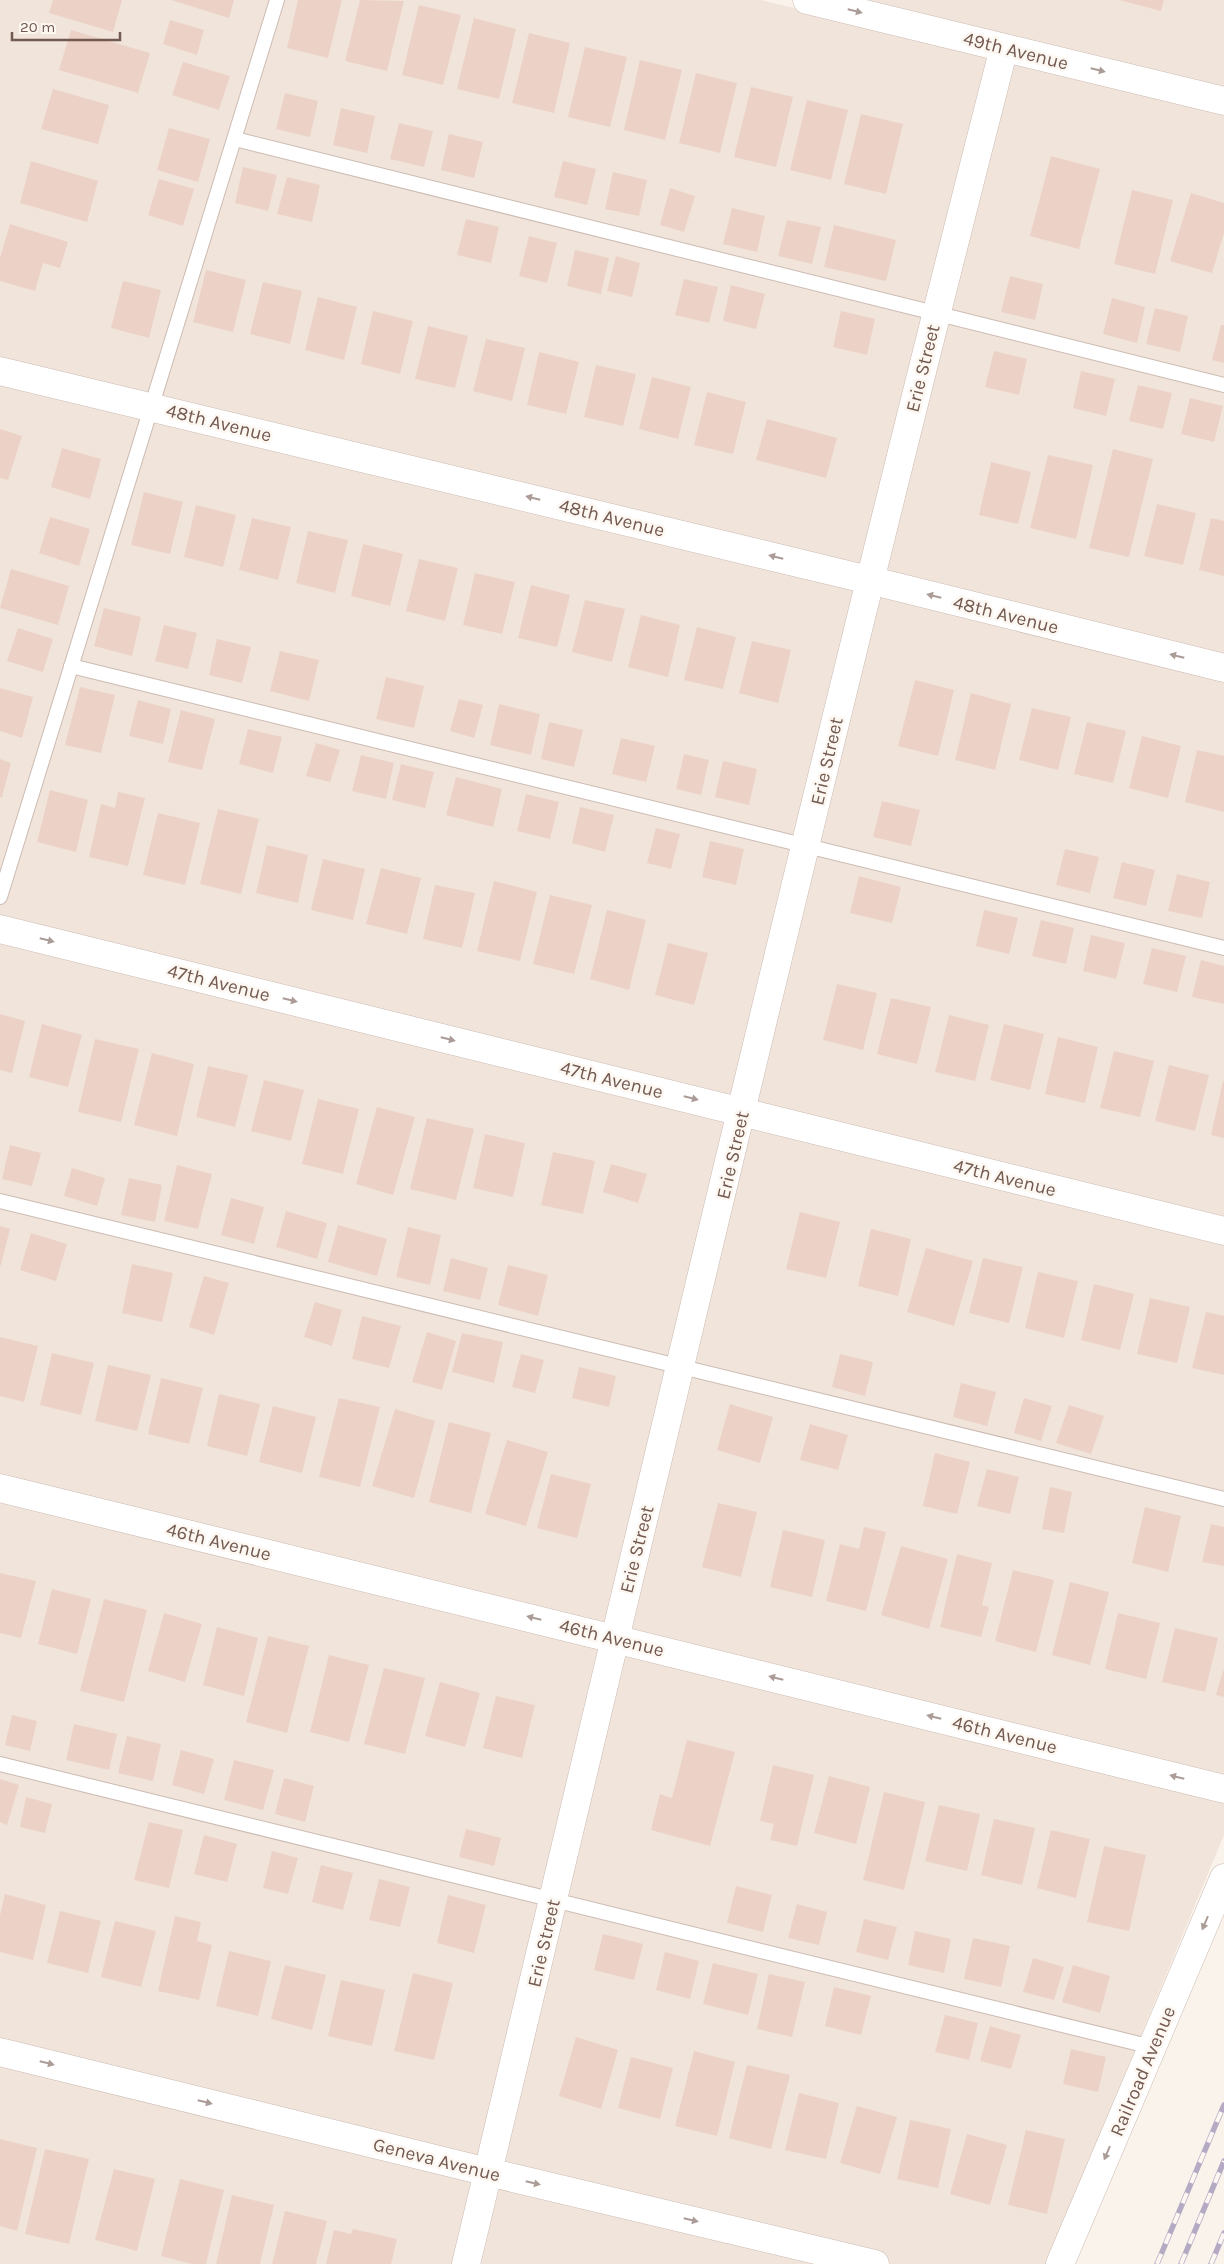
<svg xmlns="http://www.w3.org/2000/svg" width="1224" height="2264" font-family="Karla,sans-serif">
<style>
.residential{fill:#f1e4db}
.building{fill:#ecd2c6}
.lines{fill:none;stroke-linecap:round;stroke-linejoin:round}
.lane-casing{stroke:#ccbbb2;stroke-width:16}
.street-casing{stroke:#ccbbb2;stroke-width:29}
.lane{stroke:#fff;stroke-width:14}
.street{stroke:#fff;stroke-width:28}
.rail-casing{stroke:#b5aac4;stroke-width:5.5}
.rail{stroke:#fdf7f2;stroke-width:4;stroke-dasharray:11;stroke-linecap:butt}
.oneway{fill:#ab9c97}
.labels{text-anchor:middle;stroke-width:5;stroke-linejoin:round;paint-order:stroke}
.street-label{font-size:19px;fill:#735a51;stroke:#fdf7f2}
</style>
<rect width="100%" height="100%" fill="#faf3eb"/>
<path class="residential" d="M0,0H761L1224,112V1835L1046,2264H0Z
M868,0H1224V88Z"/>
<path class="building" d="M53,0H122L113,32L49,13Z
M171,0H234L229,18Z
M298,0H342L328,58L287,48Z
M360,0L404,1L387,71L345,61Z
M1119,0H1164L1161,11Z
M419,5L461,15L443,85L402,75Z
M474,18L516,29L499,99L457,89Z
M170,20L204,30L197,55L163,44Z
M71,30L150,53L138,93L59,70Z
M529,33L570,43L554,113L512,103Z
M585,47L627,57L610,127L568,117Z
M640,60L682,70L665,140L624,130Z
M183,62L230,76L219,110L172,95Z
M696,73L737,83L720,153L679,143Z
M751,87L793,97L776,167L734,157Z
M53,89L109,105L98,144L41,129Z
M285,93L318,101L310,137L276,129Z
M807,100L848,110L831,180L790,170Z
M341,108L375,116L367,153L333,145Z
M861,114L903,124L886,194L844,184Z
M399,123L433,131L424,167L390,159Z
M169,128L210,139L198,182L157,170Z
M449,134L483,142L474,178L441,170Z
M1051,156L1100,169L1079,249L1030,236Z
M31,161L98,181L87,222L20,203Z
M563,161L596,169L587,205L554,197Z
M243,167L277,175L268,211L235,203Z
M613,172L647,180L639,216L605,209Z
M287,177L320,185L312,222L277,214Z
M159,179L194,189L183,226L148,215Z
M670,188L695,196L684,232L660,225Z
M1132,190L1173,200L1155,274L1114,264Z
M1191,193L1224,203V233L1212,273L1170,261Z
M732,208L765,216L757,252L723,244Z
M466,219L499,227L491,263L457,255Z
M787,220L821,227L812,264L778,256Z
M10,224L68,242L60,268L43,263L35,291L0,281V258Z
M834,225L896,240L886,281L824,267Z
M529,236L557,243L547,283L519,276Z
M575,250L609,258L601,294L567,286Z
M616,256L640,263L632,297L607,291Z
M206,270L246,280L233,332L193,322Z
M1010,276L1043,284L1035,320L1001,312Z
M684,279L718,287L709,323L675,315Z
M123,281L161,290L149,338L111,328Z
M263,282L302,291L290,344L250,334Z
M731,285L765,294L756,329L723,321Z
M318,297L357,307L344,360L305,350Z
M1112,298L1145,307L1137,343L1103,334Z
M1155,308L1188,316L1180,352L1146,344Z
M373,311L413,321L400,374L361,364Z
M841,311L875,319L867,355L833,347Z
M1221,325H1224V363L1212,360Z
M428,326L468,336L455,388L415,379Z
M486,339L525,348L512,401L473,391Z
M994,351L1027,359L1019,395L985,387Z
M539,352L579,362L566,414L527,405Z
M596,365L636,374L623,426L584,417Z
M1081,371L1115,379L1106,416L1073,408Z
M652,377L691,387L678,439L639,429Z
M1138,385L1172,393L1163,429L1129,421Z
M707,392L746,402L733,454L694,445Z
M1190,398L1223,406L1214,442L1181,434Z
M767,419L837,438L826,478L756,460Z
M0,429L22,436L8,480L0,478Z
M62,448L101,459L90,499L51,487Z
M1113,449L1153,459L1129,557L1089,548Z
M1048,455L1093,465L1076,539L1030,528Z
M991,462L1031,472L1018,524L979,515Z
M144,492L183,502L170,554L131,545Z
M1157,504L1196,513L1183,565L1144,556Z
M196,505L236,515L223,567L184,557Z
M50,517L90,529L79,566L39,553Z
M252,518L291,527L278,580L239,570Z
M1211,518L1224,521V576L1199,570Z
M308,531L348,540L335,593L296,583Z
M363,544L403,554L390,606L351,596Z
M419,559L458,568L445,621L406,611Z
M11,569L69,586L58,625L0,608Z
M475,573L515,582L502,634L463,625Z
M531,585L570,595L557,647L518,638Z
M585,600L625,609L612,662L572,652Z
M104,608L141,617L132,656L94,646Z
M641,615L680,625L668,677L628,667Z
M164,625L197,633L188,669L155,661Z
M697,627L736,637L723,689L684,680Z
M18,628L53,639L43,672L7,661Z
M217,639L251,647L242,683L209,675Z
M752,641L791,650L778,703L739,693Z
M280,651L319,660L309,701L270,691Z
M386,677L424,686L414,728L376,719Z
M915,680L954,690L938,756L898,746Z
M80,687L115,695L101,753L65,745Z
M0,688L33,697L22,738L0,731Z
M971,693L1011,704L995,770L955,760Z
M459,699L483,705L474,738L450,731Z
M138,700L171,709L163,744L129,736Z
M499,704L540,714L531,755L490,745Z
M1032,708L1071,717L1058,770L1019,760Z
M181,710L215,719L202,770L168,762Z
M549,722L583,730L574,767L541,759Z
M1087,722L1126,731L1113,783L1074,774Z
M248,729L282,737L273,773L239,764Z
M1142,736L1181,746L1168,798L1129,788Z
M621,738L655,746L646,782L612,774Z
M316,743L340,750L330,782L306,776Z
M1197,750L1224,756V812L1185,802Z
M684,754L709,760L701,795L676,789Z
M361,755L394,763L386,799L352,791Z
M0,759L11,763L2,797H0Z
M723,761L757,769L749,805L715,797Z
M401,764L434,772L425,808L392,800Z
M456,777L502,789L493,827L446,815Z
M50,790L88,800L76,852L37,842Z
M118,792L145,798L128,866L89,857L101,804L115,808Z
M526,794L559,802L550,839L517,831Z
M882,801L920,810L911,846L873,837Z
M580,807L614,815L605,852L572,843Z
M218,809L259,819L241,894L200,884Z
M158,813L200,823L185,885L143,875Z
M656,828L680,834L671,869L647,863Z
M710,841L744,849L736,885L702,877Z
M267,845L308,855L298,903L256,893Z
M1065,849L1099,857L1090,893L1056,885Z
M323,859L365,869L353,920L311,910Z
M1122,862L1155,870L1146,906L1113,898Z
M381,868L421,878L407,934L366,924Z
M1177,874L1210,882L1202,918L1168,911Z
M859,876L901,887L892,923L850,913Z
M494,881L537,892L520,961L477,951Z
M435,885L475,893L462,948L423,939Z
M550,895L592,905L574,974L533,964Z
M607,910L646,920L629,990L590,979Z
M984,910L1018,918L1009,954L976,946Z
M1041,920L1074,928L1066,964L1032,956Z
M1091,935L1125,943L1116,979L1083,971Z
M668,943L708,953L694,1005L655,995Z
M1152,948L1186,956L1177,992L1143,984Z
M1201,960L1224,966V1004L1192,997Z
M837,984L877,993L863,1050L823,1040Z
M891,998L931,1007L917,1064L877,1054Z
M0,1014L25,1021L12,1073L0,1070Z
M949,1015L989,1025L975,1081L935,1072Z
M42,1024L82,1035L68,1087L29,1077Z
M1004,1024L1044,1034L1030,1090L990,1080Z
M1058,1037L1098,1047L1085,1103L1045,1094Z
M95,1039L139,1049L121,1122L78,1112Z
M1114,1051L1154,1061L1140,1117L1100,1108Z
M152,1053L194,1064L177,1136L134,1125Z
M1169,1065L1209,1075L1195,1131L1155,1121Z
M208,1066L248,1075L235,1127L196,1117Z
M264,1080L304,1090L291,1141L251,1131Z
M1223,1081H1224V1138L1211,1135Z
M318,1099L359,1109L343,1174L302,1164Z
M377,1107L415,1117L393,1195L356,1184Z
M427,1118L474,1129L456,1200L410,1189Z
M485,1134L525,1143L513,1197L473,1188Z
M10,1145L41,1153L32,1186L2,1179Z
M553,1152L595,1161L583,1214L541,1205Z
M611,1164L647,1174L638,1203L603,1192Z
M177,1165L212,1174L198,1229L164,1221Z
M72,1168L105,1178L97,1206L64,1196Z
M129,1178L162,1185L155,1222L121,1215Z
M231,1198L264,1207L254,1244L221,1235Z
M286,1211L327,1223L317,1259L276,1247Z
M800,1212L840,1222L826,1278L786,1269Z
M338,1225L387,1239L377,1276L328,1262Z
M0,1226L10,1229L1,1265H0Z
M408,1227L441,1235L430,1285L396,1277Z
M871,1229L911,1239L898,1296L858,1286Z
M31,1233L67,1244L56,1281L20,1270Z
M926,1248L973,1261L954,1326L907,1312Z
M451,1258L488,1268L480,1300L443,1291Z
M983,1258L1023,1267L1009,1323L969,1313Z
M132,1264L173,1273L162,1322L122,1313Z
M508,1265L548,1275L538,1316L498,1305Z
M1038,1272L1078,1281L1064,1338L1025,1328Z
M204,1276L229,1283L214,1335L189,1327Z
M1094,1284L1134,1294L1120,1350L1081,1340Z
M1150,1298L1190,1307L1177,1363L1137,1354Z
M315,1302L342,1310L332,1346L304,1337Z
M1206,1312L1224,1316V1375L1192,1368Z
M362,1316L401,1326L389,1368L352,1359Z
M427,1332L456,1341L442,1390L412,1382Z
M462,1333L503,1342L494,1383L452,1372Z
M0,1337L38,1346L24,1402L0,1396Z
M52,1353L94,1363L81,1415L40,1405Z
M521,1354L544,1360L535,1393L512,1387Z
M840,1354L873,1362L865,1396L832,1387Z
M108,1365L151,1375L137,1431L95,1421Z
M579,1367L616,1376L609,1407L572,1398Z
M161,1378L203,1388L189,1444L148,1434Z
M961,1383L996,1392L987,1426L953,1417Z
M219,1394L260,1404L247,1456L207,1446Z
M339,1398L380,1407L360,1487L319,1477Z
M1024,1398L1052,1406L1041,1441L1014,1433Z
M730,1404L773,1417L760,1463L717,1450Z
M1069,1405L1104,1416L1091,1454L1056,1443Z
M273,1406L316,1417L302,1473L259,1462Z
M395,1409L435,1421L414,1498L372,1486Z
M449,1422L491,1433L471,1513L429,1502Z
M810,1424L848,1435L838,1470L800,1460Z
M507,1440L548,1452L526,1526L485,1514Z
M935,1453L970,1462L957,1514L923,1506Z
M987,1469L1019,1477L1010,1514L977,1506Z
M551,1474L591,1484L577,1538L537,1528Z
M1050,1487L1072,1492L1064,1533L1042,1529Z
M718,1503L757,1512L741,1577L702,1567Z
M1145,1507L1181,1516L1168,1572L1132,1563Z
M1211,1524L1224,1527V1566L1202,1562Z
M864,1527L886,1532L866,1611L826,1601L840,1544L859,1549Z
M783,1530L825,1540L812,1597L770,1587Z
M901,1546L948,1559L929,1629L881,1615Z
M957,1554L992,1563L982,1605L989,1607L981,1637L940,1627Z
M1013,1570L1054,1580L1036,1652L995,1641Z
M0,1573L36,1581L21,1638L0,1633Z
M1070,1582L1109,1592L1090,1665L1052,1655Z
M52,1589L91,1599L77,1654L38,1644Z
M104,1599L147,1610L124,1702L80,1691Z
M164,1613L202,1624L185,1682L148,1671Z
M1118,1613L1160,1623L1146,1679L1105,1669Z
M217,1627L258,1638L244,1696L203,1685Z
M1175,1628L1218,1638L1205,1692L1162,1682Z
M268,1636L309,1646L287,1733L246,1722Z
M329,1655L369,1665L349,1742L310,1732Z
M384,1668L425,1678L405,1754L364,1744Z
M1223,1671H1224V1697L1216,1695Z
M440,1682L480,1693L465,1747L425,1736Z
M496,1696L535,1705L522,1758L483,1748Z
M12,1715L37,1721L30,1751L5,1745Z
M74,1724L117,1734L109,1770L66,1760Z
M127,1736L161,1744L153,1781L118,1773Z
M687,1740L735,1752L710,1846L651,1830L660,1794L672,1798Z
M181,1750L214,1759L204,1794L172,1785Z
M234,1760L274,1770L263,1810L224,1800Z
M773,1765L814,1775L797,1846L770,1840L774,1824L760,1821Z
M829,1776L870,1787L856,1844L814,1833Z
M284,1778L314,1786L305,1822L275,1814Z
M0,1779L19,1785L7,1825L0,1822Z
M884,1792L925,1802L904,1890L863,1880Z
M26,1797L52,1804L45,1833L20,1827Z
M939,1805L980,1814L967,1871L925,1861Z
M994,1819L1035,1828L1022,1885L981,1875Z
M149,1822L183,1830L169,1888L134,1880Z
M466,1829L501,1838L494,1866L459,1857Z
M1051,1830L1090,1839L1076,1898L1037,1888Z
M204,1835L237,1844L227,1882L194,1874Z
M1104,1846L1146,1855L1129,1931L1087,1922Z
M272,1851L298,1858L288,1894L263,1888Z
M321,1865L353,1873L343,1910L312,1902Z
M379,1879L410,1887L400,1927L369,1920Z
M736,1886L772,1895L763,1932L727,1923Z
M5,1894L46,1905L33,1960L0,1952V1915Z
M448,1895L486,1905L474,1953L437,1943Z
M797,1904L827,1912L819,1945L788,1938Z
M60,1911L101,1921L88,1973L47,1963Z
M175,1916L201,1922L197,1941L212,1945L199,2000L158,1991Z
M864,1919L897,1927L888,1960L856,1952Z
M115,1921L156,1931L141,1987L101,1977Z
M915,1931L951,1939L944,1973L908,1965Z
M603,1934L643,1944L634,1980L594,1970Z
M973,1938L1010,1946L1001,1987L964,1979Z
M229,1951L271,1961L258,2016L216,2006Z
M665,1952L699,1961L690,1999L656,1990Z
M1033,1958L1064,1967L1054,2000L1023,1992Z
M713,1963L758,1974L748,2015L703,2004Z
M285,1965L326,1975L312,2030L271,2019Z
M1073,1965L1110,1976L1100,2013L1062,2002Z
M413,1973L453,1983L434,2060L394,2051Z
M769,1974L805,1982L792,2037L757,2029Z
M341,1980L385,1990L372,2046L328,2036Z
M834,1987L871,1996L861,2035L825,2026Z
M945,2015L978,2023L969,2060L935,2052Z
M990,2026L1021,2035L1011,2069L980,2061Z
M576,2037L618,2050L601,2109L559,2096Z
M1071,2049L1106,2057L1098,2092L1063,2084Z
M694,2051L735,2062L717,2136L675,2126Z
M631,2057L673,2068L660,2119L618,2108Z
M747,2065L790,2075L771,2149L729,2138Z
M799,2093L839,2103L826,2159L785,2150Z
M857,2106L897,2117L880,2174L840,2163Z
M910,2120L951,2129L938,2188L897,2179Z
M1026,2130L1065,2139L1047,2214L1008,2205Z
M967,2134L1007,2145L990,2205L950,2194Z
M0,2139L37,2148L17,2231L0,2226Z
M45,2149L89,2159L69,2244L25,2234Z
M114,2169L155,2179L137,2251L95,2240Z
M180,2179L224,2190L206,2264H192L161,2256Z
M232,2195L274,2205L260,2264H216Z
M285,2211L327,2221L316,2264H272Z
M353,2229L397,2239L391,2264H326L334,2230L351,2234Z"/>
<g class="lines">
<defs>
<path id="lane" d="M235,139L1224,385
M71,666L1224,948
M0,897L277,0
M0,1201L1224,1499
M0,1764L1152,2047"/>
<path id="street" d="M807,0L1224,101
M0,371L869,580L1224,668
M0,929L1224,1231
M0,1488L1224,1789
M0,2052L488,2172L875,2264
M466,2264C643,1525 815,784 1004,48
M1060,2264L1224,1878"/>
</defs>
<use href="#lane" class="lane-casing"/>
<use href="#street" class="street-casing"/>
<use href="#lane" class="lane"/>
<use href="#street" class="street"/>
<defs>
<path id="rail" d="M1157,2264L1224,2105
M1181,2264L1224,2161
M1211,2264L1224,2233"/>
</defs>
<use href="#rail" class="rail-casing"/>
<use href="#rail" class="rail"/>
</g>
<defs><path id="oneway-solid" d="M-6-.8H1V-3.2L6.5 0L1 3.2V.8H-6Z" transform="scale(1.25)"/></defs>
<g class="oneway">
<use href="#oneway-solid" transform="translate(855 11) rotate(14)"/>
<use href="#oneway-solid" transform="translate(1098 70) rotate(14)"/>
<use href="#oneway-solid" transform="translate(533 498) rotate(-166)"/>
<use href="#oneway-solid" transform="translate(776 557) rotate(-166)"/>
<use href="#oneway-solid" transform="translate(934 596) rotate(-166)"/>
<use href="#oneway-solid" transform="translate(1177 656) rotate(-166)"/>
<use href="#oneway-solid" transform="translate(47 940) rotate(14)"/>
<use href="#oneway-solid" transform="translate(290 1000) rotate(14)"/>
<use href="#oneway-solid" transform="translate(448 1039) rotate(14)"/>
<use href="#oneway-solid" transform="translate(691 1098) rotate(14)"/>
<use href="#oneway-solid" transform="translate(534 1618) rotate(-166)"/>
<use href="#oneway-solid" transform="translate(776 1678) rotate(-166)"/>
<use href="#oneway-solid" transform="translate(934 1717) rotate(-166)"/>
<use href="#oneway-solid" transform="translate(1177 1777) rotate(-166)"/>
<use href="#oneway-solid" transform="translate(1205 1923) rotate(113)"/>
<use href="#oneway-solid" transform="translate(47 2063) rotate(14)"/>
<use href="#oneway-solid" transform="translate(205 2102) rotate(14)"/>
<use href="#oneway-solid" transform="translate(1107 2153) rotate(113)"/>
<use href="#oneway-solid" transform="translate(533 2183) rotate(13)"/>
<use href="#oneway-solid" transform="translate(691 2220) rotate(13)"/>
</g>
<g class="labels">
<g class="street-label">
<text transform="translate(1016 50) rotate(14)" y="7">49th Avenue</text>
<text transform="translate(922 368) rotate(-76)" y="7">Erie Street</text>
<text transform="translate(219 422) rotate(14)" y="7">48th Avenue</text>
<text transform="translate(612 517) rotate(14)" y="7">48th Avenue</text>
<text transform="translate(1006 614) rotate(14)" y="7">48th Avenue</text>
<text transform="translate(826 761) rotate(-77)" y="7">Erie Street</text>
<text transform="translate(219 982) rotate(14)" y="7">47th Avenue</text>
<text transform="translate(612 1079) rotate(14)" y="7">47th Avenue</text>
<text transform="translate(732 1155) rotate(-77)" y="7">Erie Street</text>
<text transform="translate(1005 1177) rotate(14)" y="7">47th Avenue</text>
<text transform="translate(219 1541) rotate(14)" y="7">46th Avenue</text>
<text transform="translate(636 1549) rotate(-76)" y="7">Erie Street</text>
<text transform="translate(612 1637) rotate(14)" y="7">46th Avenue</text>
<text transform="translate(1005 1734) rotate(14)" y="7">46th Avenue</text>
<text transform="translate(543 1943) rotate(-77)" y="7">Erie Street</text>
<text transform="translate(1142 2071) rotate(-67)" y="7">Railroad Avenue</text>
<text transform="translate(437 2159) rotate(14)" y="7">Geneva Avenue</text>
</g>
</g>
<path d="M12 32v8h108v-8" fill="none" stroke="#735a51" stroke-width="2.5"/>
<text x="20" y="32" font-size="15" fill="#735a51" stroke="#fdf7f2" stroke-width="4" paint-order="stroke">20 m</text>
</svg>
